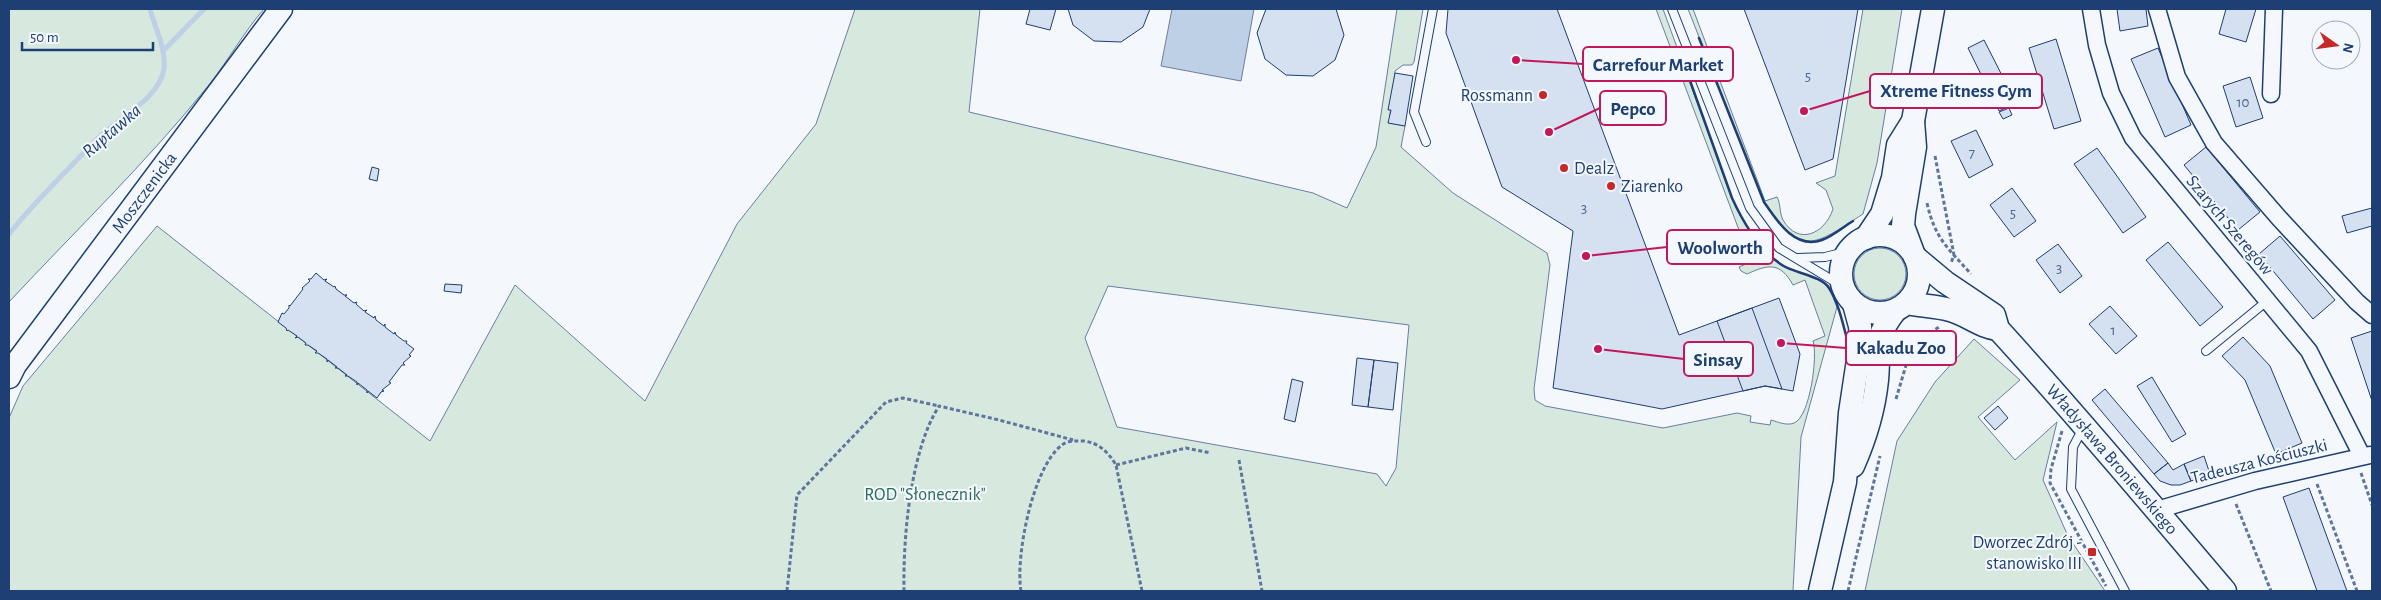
<svg xmlns="http://www.w3.org/2000/svg" width="2381" height="600" font-family="'Alegreya Sans',sans-serif">
<style>
.green{fill:#d7e8df;stroke:#687fa3;fill-rule:evenodd}
.water{fill:#bed0e5;stroke:#687fa3}
.lines{fill:none;stroke-linecap:round;stroke-linejoin:round}
.stream{stroke:#bed0e5;stroke-width:5}
.building{fill:#d5e0f0;stroke:#1d3f73}
.lane-casing{stroke:#1d3f73;stroke-width:10}
.street-casing{stroke:#1d3f73;stroke-width:19}
.secondary-casing{stroke:#1d3f73;stroke-width:25}
.path{stroke:#5e769c;stroke-width:3;stroke-dasharray:4 2.5;stroke-linecap:butt}
.lane{stroke:#f4f7fb;stroke-width:8}
.street{stroke:#f4f7fb;stroke-width:16}
.secondary{stroke:#f4f7fb;stroke-width:22}
.wall{stroke:#1d3f73;stroke-width:2.5}
.poi-dot{fill:#c62828;stroke:#f4f7fb;stroke-width:2}
.labels{text-anchor:middle;stroke-width:4;stroke-linejoin:round;paint-order:stroke}
.number-label{font-size:15px;fill:#4b6792}
.poi-label{font-size:18px;fill:#1d3f73;stroke:#f4f7fb;text-anchor:end}
.street-label{font-size:18px;fill:#1d3f73;stroke:#f4f7fb}
.park-label{font-size:18px;fill:#2c6c60;stroke:#f4f7fb}
.water-label{font-size:19px;font-style:italic;fill:#1d3f73;stroke:#f4f7fb}
.leader{fill:none;stroke:#c2185b;stroke-width:2}
.callout-dot{fill:#c2185b;stroke:#f4f7fb;stroke-width:2}
.callout{fill:#f4f7fb;stroke:#c2185b;stroke-width:2}
.callout-label{font-size:19px;text-anchor:middle;font-weight:bold;fill:#1d3f73}
</style>
<rect width="100%" height="100%" fill="#f4f7fb"/>
<path class="green" d="M9,9H264C243,33 228,61 208,86C147,162 75,231 9,302Z
M855,9H980L969,112L1313,193L1347,208L1376,147L1397,9H1423L1414,62L1412,65H1403L1395,71L1389,123L1405,126L1401,147L1453,193L1547,253L1550,265L1534,389L1535,400L1545,406L1663,428L1737,413L1751,416L1750,422L1770,425L1771,420C1778,422 1787,426 1794,423C1810,417 1818,356 1813,341L1825,336L1805,280L1793,285C1780,262 1769,264 1747,274L1741,271L1739,267L1751,262L1656,9H1663L1732,198C1743,222 1758,247 1779,263C1792,273 1820,276 1828,286C1832,292 1834,301 1837,307L1801,437L1793,591H9V418L23,386L157,226L430,441L515,285L645,401L737,224L816,124ZM1108,286L1409,325L1396,468L1386,486L1377,474L1117,427L1085,338Z
M1688,9H1693L1765,201L1777,197C1781,204 1779,212 1783,220C1798,246 1825,234 1833,209L1826,190L1816,183L1835,176L1863,9H1902L1877,163L1863,214C1813,246 1802,258 1764,202Z
M1854 274a26 26 0 1 1 52 0a26 26 0 1 1-52 0Z
M1974,339L2020,380L1978,417L2015,460L2057,422L2043,480L2068,536L2105,591H1865L1897,441L1935,382Z"/>
<path class="water" d="M1172,9H1254L1241,81L1161,66Z"/>
<g class="lines">
<path class="stream" d="M164,50L204,9
M9,234C35,201 66,172 95,141C114,120 161,99 164,68C166,48 155,28 150,9"/>
</g>
<path class="building" d="M1030,9H1056L1050,30L1026,24Z
M1068,9H1150L1143,27L1121,42L1094,41L1073,25Z
M1266,9H1336L1344,35L1335,60L1313,76L1286,75L1265,59L1257,33Z
M1448,9H1557L1679,335L1779,298L1800,354L1793,391L1765,386L1662,409L1553,388L1573,231L1502,187L1446,33Z
M1744,9H1858L1833,159L1805,170Z
M2117,9H2146L2148,26L2120,31Z
M2226,9H2256L2246,42L2219,34Z
M2056,39L2081,121L2054,129L2029,48Z
M1984,40L2016,103L1999,111L1968,48Z
M2158,48L2191,125L2165,137L2131,59Z
M1395,73L1413,76L1405,126L1388,123L1391,110H1388Z
M2250,77L2263,118L2236,127L2223,86Z
M2009,108L2012,115L2003,119L1999,112Z
M1976,130L1993,165L1969,178L1951,141Z
M2206,147L2260,212L2238,230L2184,165Z
M2097,148L2146,217L2123,233L2074,164Z
M372,167L379,169L377,181L369,179Z
M2012,188L2036,221L2014,237L1990,205Z
M2372,208V226L2347,233L2342,216Z
M2280,236L2335,300L2313,319L2259,254Z
M2168,242L2223,307L2200,326L2146,260Z
M2058,244L2082,276L2060,293L2036,260Z
M316,273L324,280L327,279L325,281L334,287L335,286L336,289L344,295H347L345,296L354,303L357,302L356,304L364,311L367,310L365,312L374,318L375,316L376,320L384,326L385,324V327L394,334L395,332L396,335L404,341H407L406,343L414,349L409,355L411,356L403,363L405,365H402L389,382L391,383L382,390L384,391L381,392L377,398L368,391L367,393V390L358,383L357,385V382L348,376H345L347,375L338,368H335L337,367L328,360L327,362V359L318,353H315L317,351L308,345H305L306,343L298,337L295,338L297,336L288,330L287,331L286,328L278,322L282,313L284,314L289,308V305L290,306L303,289L302,288L310,281L308,279H311Z
M445,284L462,285L461,293L444,291Z
M2110,306L2137,336L2116,354L2089,324Z
M1752,308L1782,389L1765,386L1743,391L1717,321Z
M2372,331V401L2351,338Z
M2243,337L2270,366L2302,443L2276,454L2245,380L2222,356Z
M1357,358L1374,360L1368,407L1352,405Z
M1374,360L1398,363L1393,410L1368,407Z
M2152,377L2186,434L2172,442L2137,386Z
M1292,379L1303,382L1295,422L1284,419Z
M2105,389L2168,463L2154,474L2092,400Z
M1998,406L2008,418L1995,430L1984,418Z
M2204,456L2210,474L2191,481L2184,464Z
M2168,463L2173,470L2184,464L2191,481L2180,485H2171L2160,481L2154,474Z
M2309,488L2347,591H2317L2283,497Z"/>
<g class="lines">
<defs>
<path id="lane" d="M1672,9L1750,208L1779,248L1842,286
M1426,142L1414,112L1433,9
M1798,258L1825,257L1849,251
M2206,351L2267,301
M2083,428L2073,447L2071,489L2125,591"/>
<path id="street" d="M2091,9L2097,45L2111,93L2133,138L2309,351L2362,456
M2157,9L2177,77L2214,143L2279,218L2357,302L2372,315
M2271,94L2274,9
M2157,510L2255,481L2370,455"/>
<g id="secondary">
<circle cx="1880" cy="274" r="39"/>
<path d="M1866,238L1882,214L1893,178L1898,145L1913,121"/>
<path d="M1912,250L1903,226L1904,214L1915,147L1913,121L1933,9"/>
<path id="s1" d="M1915,257L1945,282L1994,315L1998,329C2076,414 2150,503 2225,591"/>
<path d="M1907,303C1921,306 1937,306 1950,310C1968,315 1980,327 1998,329"/>
<path id="s2" d="M9,377L15,365L281,9"/>
<path d="M1853,466C1865,439 1874,410 1877,380C1880,348 1873,339 1895,311"/>
<path d="M1820,591L1845,482L1850,413L1861,340L1860,326L1854,304"/>
</g>
</defs>
<use href="#lane" class="lane-casing"/>
<use href="#street" class="street-casing"/>
<use href="#secondary" class="secondary-casing"/>
<path class="path" d="M1935,156L1954,255L1951,263
M1927,203C1935,239 1948,248 1971,274
M1896,399L1912,345L1939,327
M2062,431L2051,469L2050,483L2106,586
M1239,460L1262,591
M1116,465L1186,448L1211,453
M2361,473L2372,505
M2317,484L2357,591
M2236,504L2271,591
M787,591L797,495L886,402L903,398L939,406
M904,591C903,538 910,452 939,406L999,420L1073,440
M1021,591C1015,557 1033,466 1062,445C1068,440 1076,441 1084,441C1099,443 1108,452 1116,465L1142,591
M1848,591L1880,456"/>
<use href="#lane" class="lane"/>
<use href="#street" class="street"/>
<use href="#secondary" class="secondary"/>
<path class="wall" d="M1699,38L1764,202C1777,221 1795,250 1822,240C1833,236 1843,227 1853,221
M1679,50L1732,198C1743,222 1759,250 1782,265C1794,273 1822,276 1829,288C1840,305 1844,330 1850,350"/>
</g>
<g class="poi-dot">
<circle cx="1543" cy="95" r="5"/>
<circle cx="1564" cy="168" r="5"/>
<circle cx="1611" cy="186" r="5"/>
<rect x="2087" y="547" width="10" height="10" rx="2.5"/>
</g>
<g class="labels">
<g class="number-label">
<text x="1808" y="81">5</text>
<text x="2243" y="107">10</text>
<text x="1972" y="158">7</text>
<text x="1584" y="213">3</text>
<text x="2013" y="218">5</text>
<text x="2059" y="273">3</text>
<text x="2113" y="335">1</text>
</g>
<g class="poi-label">
<text x="1533" y="101">Rossmann</text>
<text x="1574" y="174" text-anchor="start">Dealz</text>
<text x="1621" y="192" text-anchor="start">Ziarenko</text>
<text x="2082" y="548">Dworzec Zdrój -<tspan x="2082" dy="21">stanowisko III</tspan></text>
</g>
<g class="street-label">
<text dy="6" stroke="none"><textPath href="#s2" startOffset="229">Moszczenicka</textPath></text>
<text transform="translate(2230 225) rotate(50)" y="6">Szarych Szeregów</text>
<text dy="6" stroke="none"><textPath href="#s1" startOffset="286">Władysława Broniewskiego</textPath></text>
<text transform="translate(2259 461) rotate(-14)" y="6">Tadeusza Kościuszki</text>
</g>
<g class="park-label">
<text x="925" y="500">ROD "Słonecznik"</text>
</g>
<g class="water-label">
<text transform="translate(111 130) rotate(-41)" y="7">Ruptawka</text>
</g>
</g>
<path class="leader" d="M1516 60L1583 64M1804 111L1870 91M1549 132L1600 108M1586 256L1667 247M1781 343L1846 348M1598 349L1684 359"/>
<g class="callout-dot">
<circle cx="1516" cy="60" r="5"/>
<circle cx="1804" cy="111" r="5"/>
<circle cx="1549" cy="132" r="5"/>
<circle cx="1586" cy="256" r="5"/>
<circle cx="1781" cy="343" r="5"/>
<circle cx="1598" cy="349" r="5"/>
</g>
<g class="callout">
<rect x="1583" y="47" width="150" height="34" rx="5"/>
<rect x="1870" y="74" width="172" height="34" rx="5"/>
<rect x="1600" y="91" width="66" height="34" rx="5"/>
<rect x="1667" y="230" width="106" height="34" rx="5"/>
<rect x="1846" y="331" width="110" height="34" rx="5"/>
<rect x="1684" y="342" width="69" height="34" rx="5"/>
</g>
<g class="callout-label">
<text x="1658" y="71">Carrefour Market</text>
<text x="1956" y="97">Xtreme Fitness Gym</text>
<text x="1633" y="115">Pepco</text>
<text x="1720" y="254">Woolworth</text>
<text x="1901" y="354">Kakadu Zoo</text>
<text x="1718" y="366">Sinsay</text>
</g>
<rect width="2381" height="600" fill="none" stroke="#1d3f73" stroke-width="20"/>
<g transform="translate(2336 45) rotate(104)"><circle r="24" fill="#f4f7fb" stroke="#9eadc5"/>
<path d="M0-4L9 19L0 12L-9 19Z" fill="#c62828"/>
<text y="-8" font-size="14" font-weight="bold" text-anchor="middle" fill="#1d3f73">N</text>
</g>
<path d="M22 42v8h131v-8" fill="none" stroke="#1d3f73" stroke-width="2.5"/>
<text x="30" y="42" font-size="15" fill="#1d3f73" stroke="#f4f7fb" stroke-width="4" paint-order="stroke">50 m</text>
</svg>
